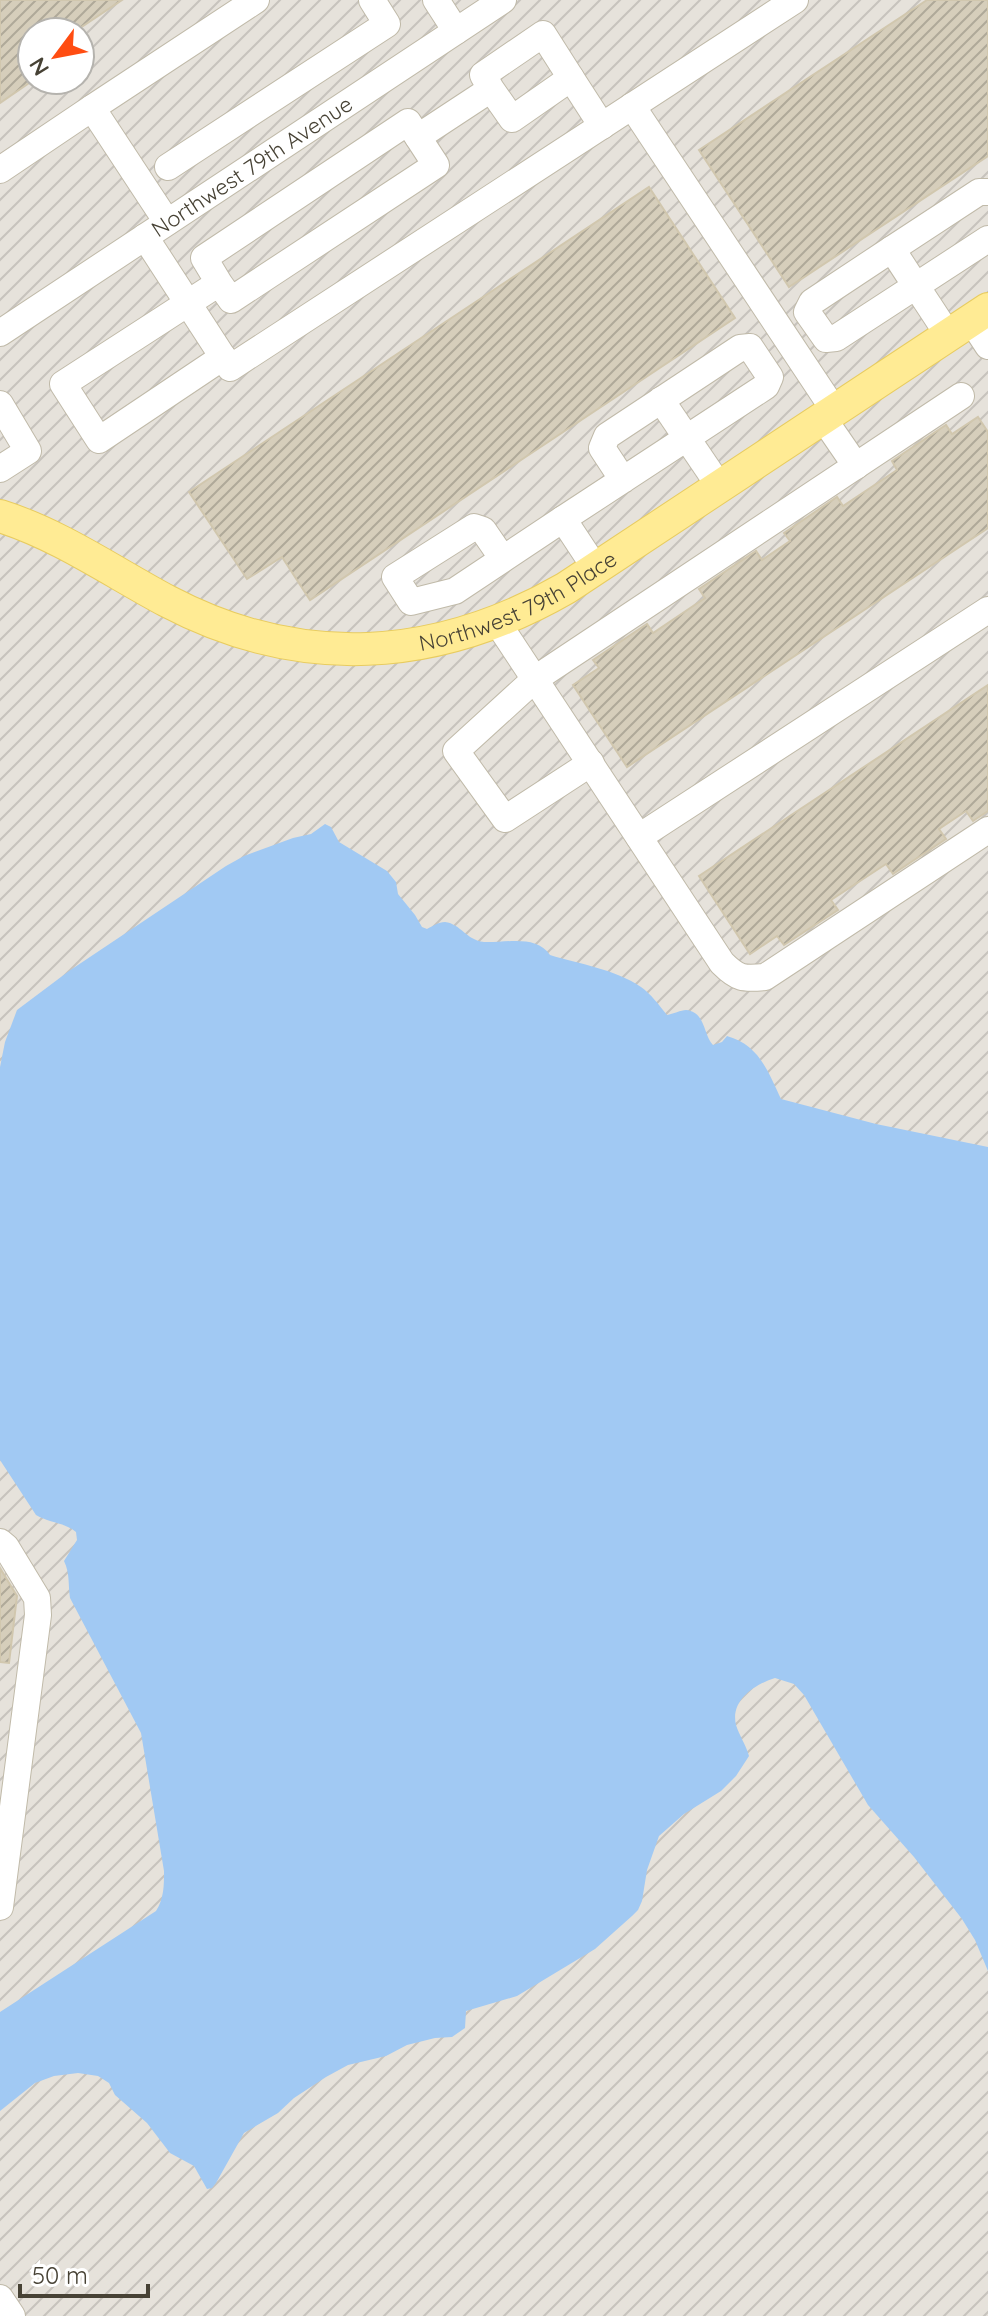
<svg xmlns="http://www.w3.org/2000/svg" width="988" height="2316" font-family="Quicksand,sans-serif">
<style>
.industrial{fill:url(#industrial-furrows);fill-rule:evenodd}
.water{fill:#a1c9f3}
.building{fill:url(#building-hatch);stroke:#d1c7ae;stroke-width:2}
.lines{fill:none;stroke-linecap:round;stroke-linejoin:round}
.minor-casing{stroke:#c0baa9;stroke-width:28}
.major-casing{stroke:#e8cc60;stroke-width:34}
.minor{stroke:#fff;stroke-width:26}
.major{stroke:#ffeb94;stroke-width:32}
.labels{text-anchor:middle;stroke-width:6;stroke-linejoin:round;paint-order:stroke}
.street-label{font-size:22px;fill:#474235;stroke:#fff}
</style>
<defs>
<pattern id="industrial-furrows" width="10" height="10" patternUnits="userSpaceOnUse" patternTransform="scale(2)"><rect width="10" height="10" fill="#e6e2db"/><path d="M-1 1l2-2M0 10L10 0M9 11l2-2" fill="none" stroke="#c7c3bd"/></pattern>
<pattern id="building-hatch" width="6" height="6" patternUnits="userSpaceOnUse" patternTransform="scale(2)"><rect width="6" height="6" fill="#d6cebb"/><path d="M-1 1l2-2M0 6l6-6M5 7l2-2" fill="none" stroke="#afa999"/></pattern>
</defs>
<rect width="100%" height="100%" fill="#f4f1e7"/>
<path class="industrial" d="M0,0H988V2316H0ZM32,32H80V80H32Z"/>
<path class="water" d="M325,824L331,827L339,842L387,871L396,882L398,894L415,915L422,927L427,929C433,926 438,922 445,922C461,924 466,940 484,942C506,943 536,934 550,955C579,964 615,969 641,987C651,994 659,1005 667,1015C673,1014 681,1010 686,1010C706,1012 703,1035 713,1045L722,1042L727,1036C759,1045 768,1071 781,1099L876,1124L988,1147V1971L975,1940L962,1919L914,1857L868,1805L804,1695L794,1684L775,1678C755,1684 730,1700 736,1725C739,1735 746,1745 749,1756L736,1776L721,1791L684,1814L659,1836L647,1870L642,1901L638,1910L632,1916L595,1949L517,1996L466,2011L465,2028L452,2037L435,2038L407,2045L386,2056L348,2065L326,2077L294,2098L278,2113L244,2133L216,2183L212,2188L207,2189L194,2166L170,2153L147,2123L115,2095L109,2083L98,2076L78,2073L54,2076L35,2083L0,2111V2012L156,1911C164,1898 164,1886 164,1871L141,1733L70,1598C68,1584 70,1573 64,1561L77,1540L76,1532C64,1522 49,1523 36,1515L0,1460V1067L5,1042L17,1010L69,971L226,866L244,856L293,838L311,834Z"/>
<path class="building" d="M0,0H122L74,32H32V81L0,103Z
M927,0H988V156L789,287L699,150Z
M649,187L735,318L310,600L282,557L247,579L189,492Z
M978,417L988,432V528L627,767L573,685L599,668L593,660L647,624L653,633L705,598L699,589L756,551L762,560L790,541L784,533L837,497L843,506L897,470L892,461L946,425L952,434Z
M988,685V811L973,821L966,811L939,829L946,839L893,874L886,864L831,900L838,910L784,945L777,936L750,954L699,876Z
M0,1568L17,1596L9,1663L0,1662Z"/>
<g class="lines">
<defs>
<g id="minor">
<path d="M436,0L456,31"/>
<path d="M571,78L602,126"/>
<path d="M632,106L834,410"/>
<path d="M418,137L491,89L483,75L543,34L571,78L512,119L491,89"/>
<path d="M168,167L387,24L372,0"/>
<path d="M0,170L92,108"/>
<path d="M167,222L92,108L256,0"/>
<path d="M145,237L230,368L795,0"/>
<path d="M892,249L979,192H988"/>
<path d="M219,283L204,258L408,122L436,165L231,300L219,283L63,384L99,440L223,357"/>
<path d="M971,320L988,346"/>
<path id="s1" d="M0,333L503,0"/>
<path d="M948,335C930,306 910,278 892,249L812,302L807,312L826,339L836,338L988,239"/>
<path d="M661,400L720,487"/>
<path d="M0,404L28,451L0,469"/>
<path d="M823,418L856,466"/>
<path d="M563,519L766,386L770,377L750,347L740,348L607,436L602,448L623,480"/>
<path d="M503,559L483,530L474,527L395,577L411,602L455,591L563,519L596,569"/>
<path d="M497,622L722,963C738,979 743,979 765,977L988,830"/>
<path d="M591,763L505,819L456,751L535,679L961,396"/>
<path d="M639,837L988,610"/>
<path d="M0,1542L6,1547L37,1598L38,1615L0,1907"/>
<path d="M0,2298L12,2316"/>
</g>
<g id="major">
<path id="s2" d="M0,516C60,535 111,571 167,601C300,671 436,663 566,588L988,309"/>
</g>
</defs>
<use href="#minor" class="minor-casing"/>
<use href="#major" class="major-casing"/>
<use href="#minor" class="minor"/>
<use href="#major" class="major"/>
</g>
<g class="labels">
<g class="street-label">
<text dy="8" stroke="none"><textPath href="#s1" startOffset="302">Northwest 79th Avenue</textPath></text>
<text dy="8" stroke="none"><textPath href="#s2" startOffset="556">Northwest 79th Place</textPath></text>
</g>
</g>
<g transform="translate(56 56) rotate(238)"><circle r="38" fill="#ffffff" stroke="#b5b3ae" stroke-width="2"/>
<path d="M0-6L14 30L0 20L-14 30Z" fill="#ff4d12"/>
<text y="-12" font-size="22" font-weight="bold" text-anchor="middle" fill="#474235">N</text>
</g>
<path d="M20 2284v12h128v-12" fill="none" stroke="#474235" stroke-width="4"/>
<text x="32" y="2284" font-size="24" fill="#474235" stroke="#ffffff" stroke-width="6" paint-order="stroke">50 m</text>
</svg>
